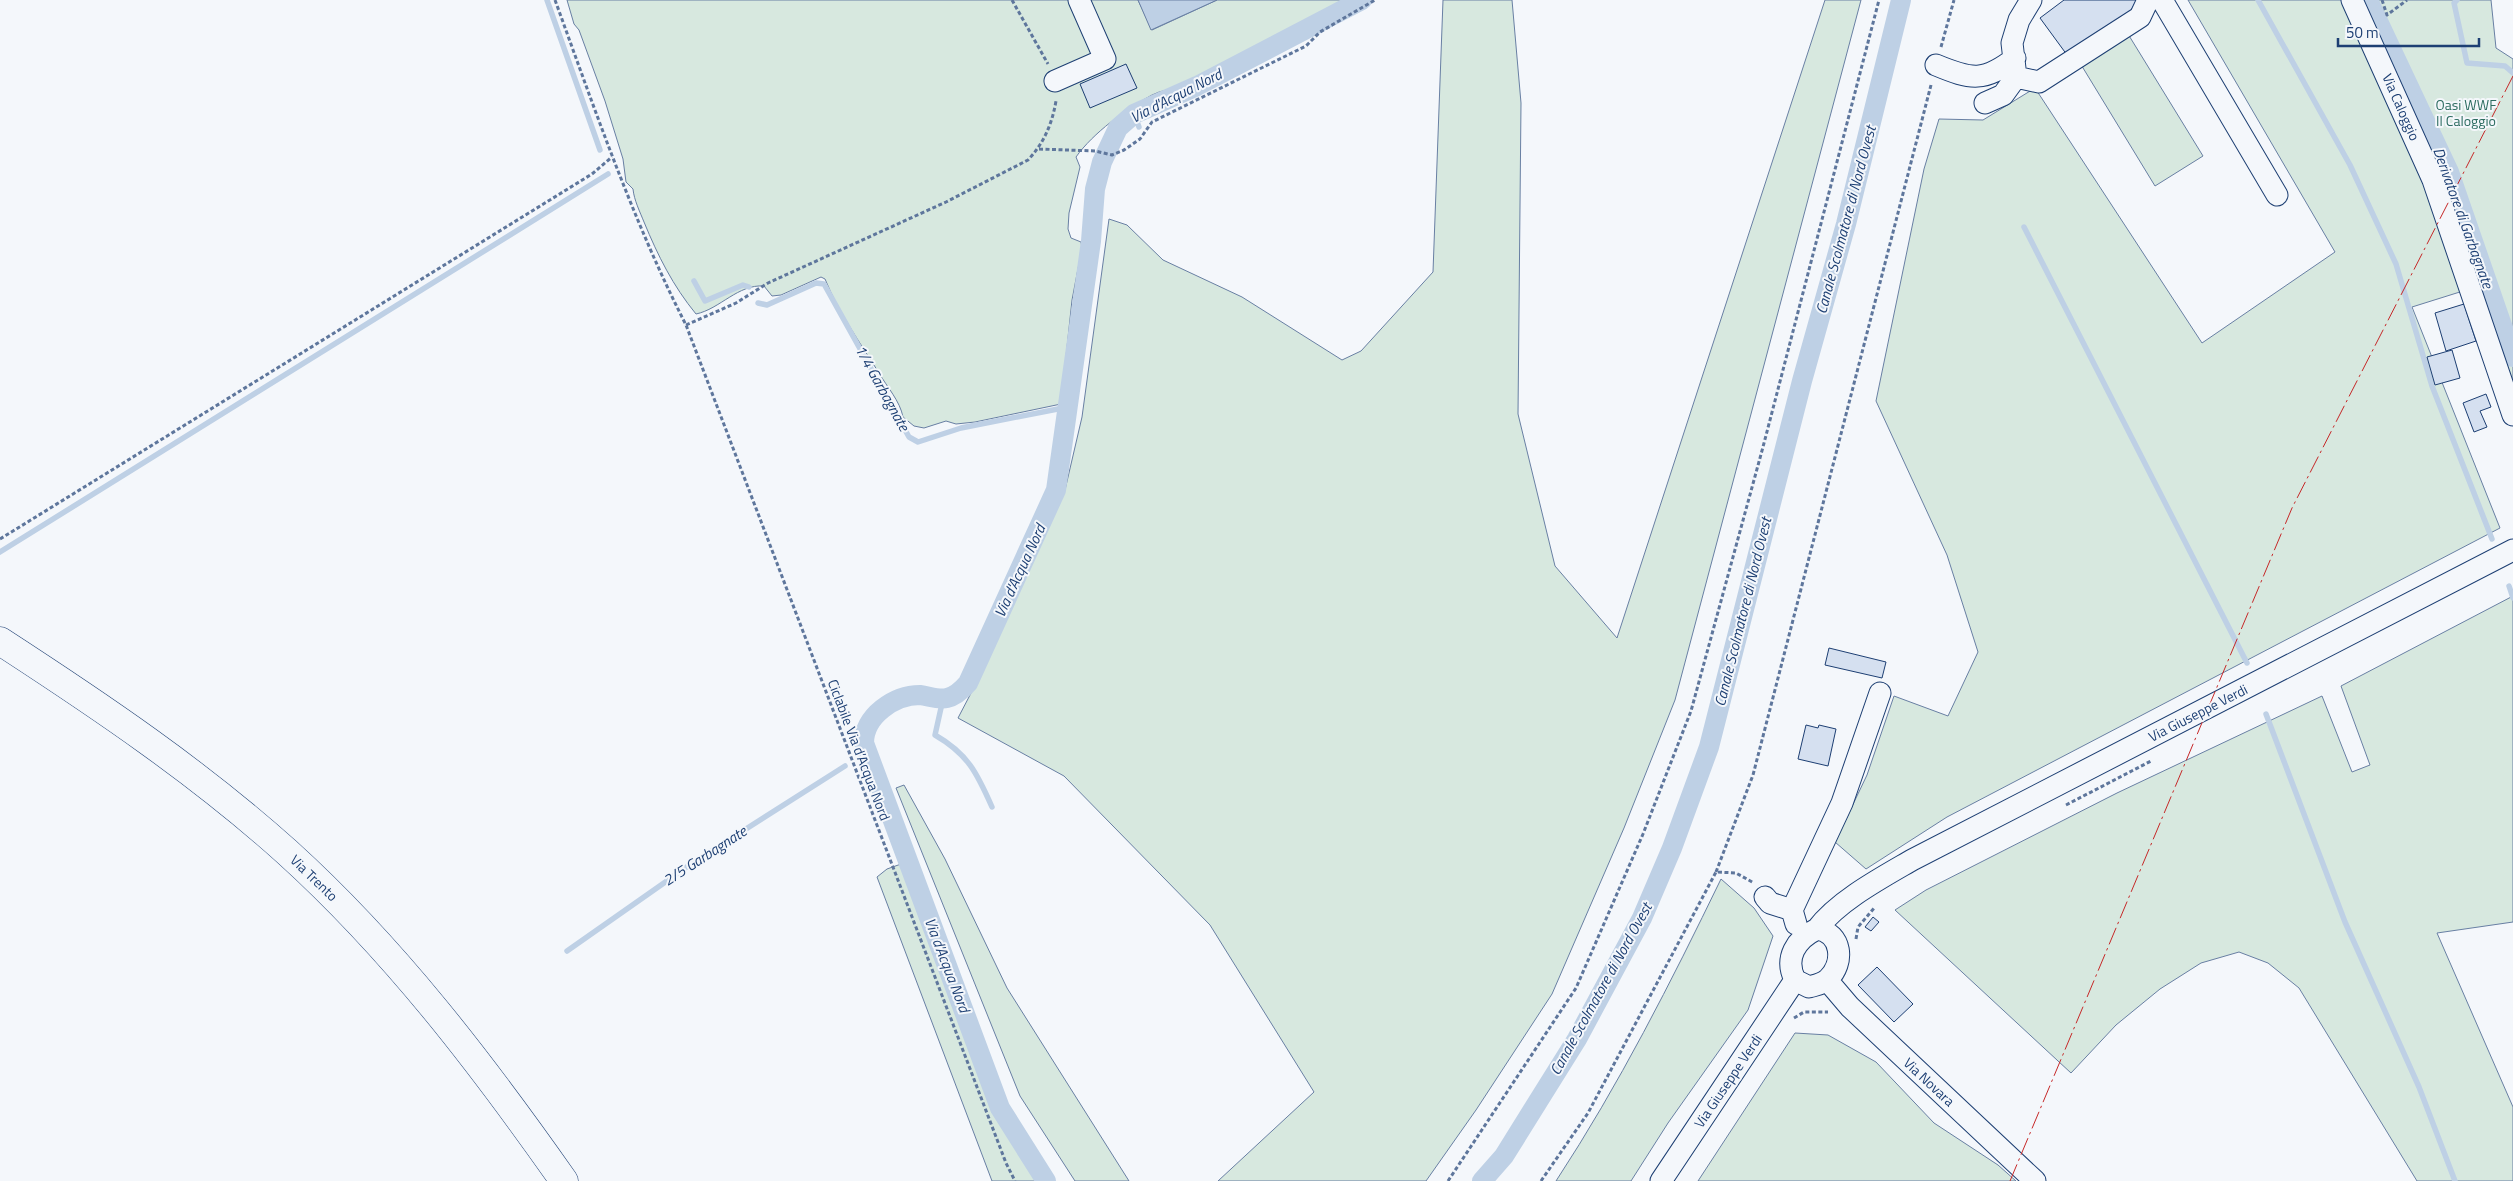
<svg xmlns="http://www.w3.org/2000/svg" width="2513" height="1181" font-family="'Titillium Web',sans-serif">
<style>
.green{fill:#d7e8df;stroke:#687fa3}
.water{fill:#bed0e5;stroke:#687fa3}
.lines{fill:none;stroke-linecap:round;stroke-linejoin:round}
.stream{stroke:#bed0e5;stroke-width:5.5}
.canal{stroke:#bed0e5;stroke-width:20}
.building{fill:#d5e0f0;stroke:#1d3f73}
.minor-casing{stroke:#1d3f73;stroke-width:23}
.major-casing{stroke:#1d3f73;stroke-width:29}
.path{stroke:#5e769c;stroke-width:3;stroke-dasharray:4 2.5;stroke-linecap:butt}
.minor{stroke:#f4f7fb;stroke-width:21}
.major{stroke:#f4f7fb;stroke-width:28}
.power{stroke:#c62828;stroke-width:1;stroke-dasharray:18 4 2.5 4;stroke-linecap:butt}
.labels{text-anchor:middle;stroke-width:4;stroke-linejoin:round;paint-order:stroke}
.park-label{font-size:14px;fill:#2c6c60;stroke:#f4f7fb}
.street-label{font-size:14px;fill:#1d3f73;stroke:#f4f7fb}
.water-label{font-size:15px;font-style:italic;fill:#1d3f73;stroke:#f4f7fb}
</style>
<rect width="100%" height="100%" fill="#f4f7fb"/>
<path class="green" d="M567,0H1138L1152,30L1217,0H1348C1293,28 1236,56 1181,85C1172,90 1161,90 1152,95C1126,109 1093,133 1076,157L1080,167L1069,213L1068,229L1071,238L1081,242L1082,248L1072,300L1061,404L975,422L956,424L946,421L924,428L914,426L903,417C900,401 887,387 879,373C860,343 838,311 825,279L821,277L781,295L772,296L764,286C738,284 720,309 696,314C673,286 658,256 644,222C640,212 634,200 633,189L626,182L623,159L605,101L579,30L574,24Z
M1443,0H1512L1521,103L1518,414L1555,566L1617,638L1825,0H1861L1675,700L1624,828L1552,994L1476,1110L1426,1181H1218L1314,1092L1210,925L1064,776L958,718L970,695L1065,490L1082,417L1109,219L1127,225L1163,260L1242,297L1342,360L1361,351L1433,272Z
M2188,0H2343L2423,176L2463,291L2412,307L2500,528L1947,817L1866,869L1835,842L1867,775L1894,696L1948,716L1978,652L1947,555L1876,401L1924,169L1939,119L1983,120L2035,88L2202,343L2335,252Z
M2361,0H2491L2496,48L2513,59V385Z
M2128,34L2203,156L2155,186L2080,63Z
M2513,596V922L2437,933L2513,1107V1181H2417L2299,988L2268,963L2239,952L2201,963L2160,989L2116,1025L2071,1073L1895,910L1926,890L2117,793L2322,696L2352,772L2370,765L2341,686Z
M904,785L945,859L1007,988L1129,1181H1075L1020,1096L896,788Z
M901,864L993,1109L1036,1181H992L877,877L887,869Z
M1721,879L1754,908L1773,936L1748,1010L1668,1123L1631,1181H1556C1619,1085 1671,982 1721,879Z
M1795,1033L1828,1035L1876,1062L1934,1123L1998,1165L2016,1181H1698Z"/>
<path class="water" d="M1138,0H1217L1151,30Z"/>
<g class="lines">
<path class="stream" d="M547,0L600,150
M2258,0L2350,165L2396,264L2432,386L2492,539
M2457,0L2454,3L2467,63L2505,66L2513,73
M1134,114L1139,127
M2024,227L2247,663
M694,281L705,301L743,285L749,287
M758,303L767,305L816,283L824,284L909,437L918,442L961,428L1068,407
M0,552L608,174
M2509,586L2513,598
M943,699L935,735C968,754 977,773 992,807
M2266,714L2345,922L2419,1087L2455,1181
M863,757L868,755
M567,951L691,864L845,766"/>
<path class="canal" d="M2368,0L2449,172L2513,357
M1046,1181L1000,1108L864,743C864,716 894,695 920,695C929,696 938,700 947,698C956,696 962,690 968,683L1056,490L1091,241L1095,189L1102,162L1118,128L1134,114L1197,86L1362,0
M1482,1181L1504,1156L1577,1039L1642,918L1672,848L1709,747L1802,381L1846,224L1901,0"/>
</g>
<path class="building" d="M2064,0H2137L2127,17L2070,59L2040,18Z
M1126,64L1137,88L1090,108L1080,84Z
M2464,304L2476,341L2446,351L2435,313Z
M2452,350L2460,378L2435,385L2427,357Z
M2486,394L2491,407L2480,411L2487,427L2474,432L2463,403Z
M1829,648L1886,662L1882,678L1825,665Z
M1806,725L1818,728L1819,725L1836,729L1828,766L1798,759Z
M1873,917L1879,922L1871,931L1865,927Z
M1877,967L1913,1004L1894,1022L1858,985Z"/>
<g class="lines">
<defs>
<path id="minor" d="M2162,0L2277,195
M2352,0L2433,180L2513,415
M1936,65C1972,80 1984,82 2015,58
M2016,77L2039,82L2140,17L2148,0
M1055,81L1105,59L1079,0
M1985,103L2003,95L2016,77L2012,43L2019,20L2031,0
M1765,897L1770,903L1792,910L1796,924
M1792,910L1842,803L1880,693
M1817,929C1838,901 1881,878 1912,860L2513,550
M1817,929C1842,933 1845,963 1828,979C1823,984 1816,985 1809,987L1795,980C1784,958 1796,939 1817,929Z
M1827,980L1850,1007L2035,1181
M1661,1181L1795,980"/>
<path id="major" d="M0,641C100,706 198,772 287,852C394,949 481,1063 564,1181"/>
</defs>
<use href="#minor" class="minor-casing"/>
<use href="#major" class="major-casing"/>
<path class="path" d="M555,0C595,110 633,221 686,325L1006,1163L1015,1181
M1012,0L1048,64
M2382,0L2387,15L2407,0
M1941,47L1954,0
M1039,149L1095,151L1112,155L1124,150L1140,139L1152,122L1306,46L1320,32L1375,0
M686,325L736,303L768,283L946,202L1028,160C1044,143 1052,124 1056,101
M0,539L592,174L612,157
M2066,805L2151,761
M1716,872L1753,775L1931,85
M1856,939L1858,927L1875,907
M1794,1018L1804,1012H1828
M1448,1181L1576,988L1643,834L1691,711L1763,447L1879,0
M1541,1181L1588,1113L1716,872L1736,873L1754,883"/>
<use href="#minor" class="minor"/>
<use href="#major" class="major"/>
<path class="power" d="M2010,1181L2292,508L2513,76"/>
</g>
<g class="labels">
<g class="park-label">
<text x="2466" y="110">Oasi WWF<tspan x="2466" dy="16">Il Caloggio</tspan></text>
</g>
<g class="street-label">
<text transform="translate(2401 107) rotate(66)" y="5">Via Caloggio</text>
<text transform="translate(2198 713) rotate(-27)" y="5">Via Giuseppe Verdi</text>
<text transform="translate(859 750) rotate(69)" y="5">Ciclabile Via d’Acqua Nord</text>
<text transform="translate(314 878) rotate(44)" y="5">Via Trento</text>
<text transform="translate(1728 1081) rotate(-56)" y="5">Via Giuseppe Verdi</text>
<text transform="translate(1929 1082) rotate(43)" y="5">Via Novara</text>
</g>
<g class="water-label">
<text transform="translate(1176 96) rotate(-27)" y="5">Via d'Acqua Nord</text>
<text transform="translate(2463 218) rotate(70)" y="5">Derivatore di Garbagnate</text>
<text transform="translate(1846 220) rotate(-75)" y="5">Canale Scolmatore di Nord Ovest</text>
<text transform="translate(882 388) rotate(61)" y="5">1/4 Garbagnate</text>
<text transform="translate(1020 571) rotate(-65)" y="5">Via d'Acqua Nord</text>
<text transform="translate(1743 612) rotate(-76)" y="5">Canale Scolmatore di Nord Ovest</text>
<text transform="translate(705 856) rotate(-33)" y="5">2/5 Garbagnate</text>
<text transform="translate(947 965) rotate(69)" y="5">Via d'Acqua Nord</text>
<text transform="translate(1601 989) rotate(-61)" y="5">Canale Scolmatore di Nord Ovest</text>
</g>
</g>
<path d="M2338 38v8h141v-8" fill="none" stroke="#1d3f73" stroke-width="2.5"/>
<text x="2346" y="38" font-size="15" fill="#1d3f73" stroke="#f4f7fb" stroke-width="4" paint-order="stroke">50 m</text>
</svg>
